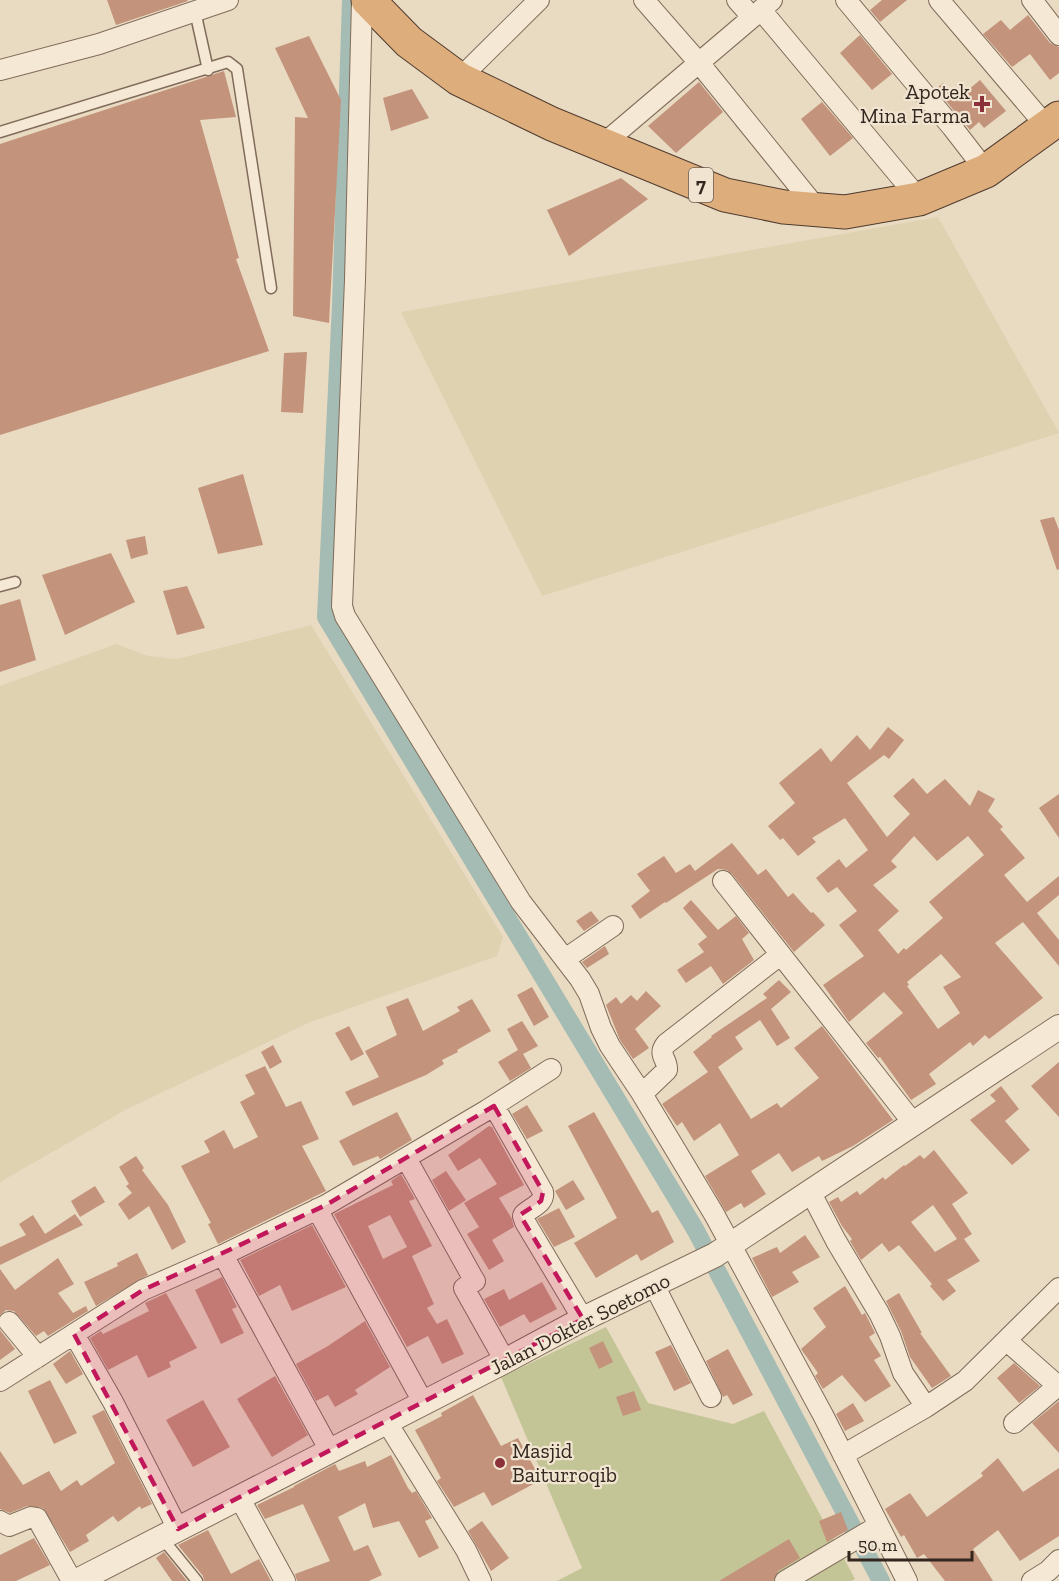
<svg xmlns="http://www.w3.org/2000/svg" width="1059" height="1581" font-family="'Zilla Slab',serif">
<style>
.farmland{fill:#ded2b0}
.green{fill:#c4c597}
.lines{fill:none;stroke-linecap:round;stroke-linejoin:round}
.canal{stroke:#a4bcb3;stroke-width:18}
.building{fill:#c3937b;fill-rule:evenodd}
.service-casing{stroke:#816c5b;stroke-width:13}
.minor-casing{stroke:#816c5b;stroke-width:22}
.tertiary-casing{stroke:#816c5b;stroke-width:26}
.trunk-casing{stroke:#4f3b2f;stroke-width:35}
.service{stroke:#f5e8d4;stroke-width:10}
.minor{stroke:#f5e8d4;stroke-width:20}
.tertiary{stroke:#f5e8d4;stroke-width:24}
.trunk{stroke:#ddae7c;stroke-width:33}
.marked{fill:#c2185b;fill-opacity:0.2;stroke:#c2185b;stroke-width:4.5;stroke-dasharray:12 8;stroke-linejoin:round}
.poi-dot{fill:#8a313a;stroke:#f1e5d1;stroke-width:2}
.labels{text-anchor:middle;stroke-width:4.5;stroke-linejoin:round;paint-order:stroke}
.shield{fill:#f1e5d1;stroke:#6b5f54;stroke-width:1.5}
.shield-label{font-size:20px;font-weight:bold;fill:#32261e}
.poi-label{font-size:21px;fill:#32261e;stroke:#f1e5d1;text-anchor:end}
.street-label{font-size:21px;fill:#32261e;stroke:#f1e5d1}
</style>
<rect width="100%" height="100%" fill="#e9dac2"/>
<path class="farmland" d="M938,217L1059,433L542,596L401,312Z
M311,625L503,937L497,956L308,1023L127,1109L0,1182V686L116,644L148,656L177,659Z"/>
<path class="green" d="M606,1327L648,1403L733,1424L764,1411L855,1579L851,1581H557L582,1568L501,1377Z"/>
<g class="lines">
<path class="canal" d="M351,0L341,305L326,617L695,1229L881,1581"/>
</g>
<path class="building" d="M107,0H187L188,1L116,25Z
M882,0H907L880,22L870,10Z
M1028,15L1050,43L1059,47V73L1050,80L1030,54L1012,67L983,34L1001,20L1010,30Z
M860,35L892,74L872,90L840,53Z
M309,36L341,100L329,323L293,316L295,117L308,118L275,48Z
M224,71L236,117L200,120L239,258L236,259L269,351L0,435V144Z
M980,80L1006,111L984,128L979,122L970,130L936,89L943,83L956,100Z
M699,82L723,112L676,153L648,126Z
M412,89L429,118L391,131L383,98Z
M822,102L853,138L830,156L801,119Z
M621,178L648,199L569,256L547,210Z
M307,352L303,413L281,412L284,353Z
M243,474L263,545L218,554L198,488Z
M1054,517L1059,530V569L1057,570L1040,520Z
M145,536L148,554L131,559L126,540Z
M111,553L135,602L65,635L42,575Z
M187,586L205,628L177,635L163,591Z
M20,599L36,660L0,672V605Z
M888,727L904,740L889,759L884,755L847,783L887,837L910,814L893,796L913,778L927,794L945,779L970,806L978,790L995,799L988,811L1003,827L1000,829L1025,858L1004,875L1027,902L1059,876V895L1037,913L1059,940V966L1023,922L995,943L1043,998L989,1039L985,1035L973,1046L970,1042L929,1074L936,1084L911,1100L880,1057L878,1058L866,1043L903,1013L884,992L849,1022L823,985L864,956L839,925L857,911L837,887L828,893L816,878L839,859L846,868L868,850L845,818L812,838L816,842L798,856L783,838L780,840L768,826L795,803L779,783L821,748L831,762L857,735L870,750ZM914,836L937,861L968,836L984,855L929,902L943,918L906,950L904,948L898,954L878,930L899,911L873,885L897,867L891,861ZM941,954L961,977L943,987L960,1013L938,1029L907,986L909,985L907,982Z
M1059,794V838L1039,808Z
M732,843L758,875L766,869L788,897L793,893L811,913L813,912L825,925L794,952L732,874L727,870L718,869L666,903L665,902L640,919L631,906L650,891L637,874L664,856L676,873L690,864L695,871Z
M691,900L718,930L736,916L749,933L742,939L754,960L723,984L711,966L686,983L677,970L704,952L698,944L707,937L683,908Z
M591,911L599,921L584,931L576,921Z
M605,946L609,954L587,968L582,962Z
M779,980L791,992L771,1009L790,1038L777,1046L760,1020L735,1037L743,1049L718,1067L751,1119L777,1103L781,1108L819,1078L794,1048L822,1026L893,1120L853,1146L822,1161L819,1156L792,1172L779,1153L751,1171L766,1194L744,1208L741,1203L726,1212L705,1176L739,1155L720,1123L694,1141L682,1122L677,1126L662,1104L708,1072L693,1052L712,1037L711,1036L767,998L763,994Z
M532,987L549,1017L534,1026L517,995Z
M646,991L661,1006L635,1029L649,1048L633,1059L620,1040L606,1005L616,997L621,1004L631,995L637,1001Z
M408,998L423,1031L460,1011L457,1007L472,999L491,1031L457,1050L458,1052L442,1060L444,1064L426,1075L353,1106L345,1092L379,1077L365,1051L397,1035L386,1007Z
M522,1021L538,1046L523,1054L531,1068L510,1081L498,1062L518,1050L507,1029Z
M349,1026L364,1054L351,1061L335,1033Z
M273,1045L282,1062L270,1069L261,1052Z
M1059,1062V1117L1031,1086Z
M265,1066L286,1107L301,1101L319,1139L302,1146L326,1191L218,1244L208,1224L211,1223L181,1166L210,1152L204,1141L224,1130L234,1149L258,1137L240,1102L255,1094L245,1075Z
M1001,1086L1019,1109L1005,1121L1030,1150L1012,1165L970,1120L996,1101L990,1095Z
M527,1105L543,1131L527,1139L512,1114Z
M397,1112L412,1140L380,1159L378,1156L353,1166L339,1141Z
M594,1112L652,1213L658,1210L674,1242L641,1261L637,1254L596,1278L574,1243L617,1218L568,1126Z
M489,1126L492,1127L524,1185L499,1198L512,1219L514,1227L492,1240L504,1261L489,1270L467,1234L479,1227L464,1203L497,1184L480,1158L458,1171L448,1155Z
M934,1150L968,1193L952,1204L972,1234L964,1239L980,1261L947,1280L956,1291L943,1301L930,1286L932,1284L899,1245L889,1252L882,1243L861,1260L850,1241L852,1239L842,1226L829,1202L838,1197L841,1202L857,1191L860,1195L883,1177L885,1180L904,1165L905,1166L920,1155L924,1159ZM933,1205L957,1239L935,1252L911,1222Z
M136,1156L144,1168L142,1170L168,1205L186,1242L172,1250L149,1206L129,1220L118,1204L132,1193L126,1186L129,1184L119,1167Z
M446,1171L466,1200L449,1211L432,1180Z
M401,1174L415,1199L409,1201L432,1246L412,1256L434,1304L427,1308L437,1324L447,1319L464,1354L442,1364L428,1336L407,1347L334,1214L393,1185L391,1181ZM390,1215L407,1247L383,1259L368,1226Z
M573,1180L585,1199L566,1210L555,1191Z
M95,1186L105,1202L80,1217L71,1201Z
M559,1208L575,1237L554,1247L537,1219Z
M75,1214L83,1225L0,1265V1247L26,1235L19,1224L33,1215L45,1234Z
M312,1225L346,1287L292,1311L280,1285L259,1296L240,1260Z
M805,1235L820,1257L792,1272L799,1282L772,1297L752,1258L777,1247L780,1253Z
M137,1253L148,1275L96,1306L84,1282L118,1266L117,1263Z
M58,1258L74,1284L58,1293L73,1313L86,1306L88,1311L48,1336L44,1331L36,1336L14,1311L6,1310L0,1315V1269L15,1290Z
M222,1277L237,1307L232,1309L244,1333L221,1344L195,1290Z
M542,1282L557,1309L530,1323L524,1314L500,1327L484,1299L504,1289L509,1300Z
M845,1286L862,1315L865,1313L875,1333L869,1337L881,1356L874,1360L891,1386L865,1402L842,1375L823,1389L815,1376L818,1373L801,1349L826,1327L813,1308Z
M166,1293L197,1348L169,1362L171,1367L148,1378L137,1355L108,1370L90,1338L101,1331L103,1334L149,1311L145,1303Z
M899,1293L922,1333H920L951,1376L932,1388L910,1357L901,1331L886,1301Z
M365,1321L390,1367L355,1390L358,1394L335,1407L328,1395L316,1401L296,1364L328,1346Z
M0,1330L15,1349L0,1360Z
M603,1341L613,1362L599,1369L589,1348Z
M671,1345L691,1383L674,1391L655,1352Z
M728,1349L753,1395L733,1405L727,1395L723,1397L706,1361Z
M70,1351L83,1374L66,1384L53,1364Z
M1014,1363L1040,1386L1019,1403L997,1378Z
M275,1376L308,1435L272,1457L237,1399Z
M50,1380L77,1433L54,1444L28,1391Z
M634,1391L641,1410L623,1416L616,1397Z
M473,1395L501,1446L518,1438L541,1480L492,1506L484,1492L454,1507L437,1481L441,1478L415,1430L442,1416L441,1413Z
M203,1400L230,1447L193,1467L166,1420Z
M1059,1401V1453L1032,1423Z
M853,1403L864,1421L845,1431L836,1414Z
M104,1410L152,1504L141,1509L140,1506L118,1522L113,1516L86,1535L89,1541L70,1552L43,1508L27,1506L10,1513L0,1509V1451L23,1485L49,1471L61,1491L77,1480L81,1486L115,1463L92,1416Z
M391,1455L408,1488L412,1493L416,1491L432,1518L425,1521L439,1548L419,1558L399,1521L373,1528L365,1503L338,1517L354,1551L368,1545L382,1575L369,1581H297L295,1574L330,1561L303,1504L265,1519L257,1505L294,1487V1486L335,1464L339,1471L365,1461L367,1467Z
M998,1458L1023,1492L1059,1468V1536L1020,1561L998,1530L973,1549L993,1581H945L924,1554L917,1558L904,1535L901,1537L885,1509L910,1493L927,1517L983,1476L981,1473Z
M841,1512L848,1530L827,1542L819,1521Z
M482,1521L509,1558L491,1571L468,1531Z
M208,1530L231,1574L259,1559L271,1581H204L203,1576L178,1545Z
M34,1538L50,1565L16,1581H0V1555Z
M789,1539L800,1558L778,1571L773,1581H719Z
M164,1552L187,1581H172L156,1558Z"/>
<g class="lines">
<defs>
<path id="service" d="M195,11L208,70
M0,132L228,62L237,69L271,288
M0,586L15,582
M162,1538L197,1581"/>
<path id="minor" d="M362,0L355,280L342,606L345,616L521,902L580,979L589,994L601,1028L610,1046L642,1094L714,1214L823,1415L907,1581
M644,0L700,64L818,210
M737,0L752,17
M772,0L761,10L919,199
M846,0L952,127L986,171
M939,0L1047,127
M1032,0L1059,35
M0,70L99,44L228,0
M459,79L539,0
M602,145L761,10
M723,881L914,1124
M565,959L613,926
M642,1094L667,1070C668,1059 657,1055 666,1044L780,955
M494,1106L543,1192C545,1203 532,1207 524,1214L523,1216L525,1222L583,1319
M406,1158L473,1278L475,1281L464,1288L505,1361
M811,1193L836,1241L879,1313L890,1336L903,1373L926,1407
M317,1209L423,1402
M223,1255L330,1451
M654,1285L711,1397
M9,1322L38,1357
M74,1334L113,1402L178,1529
M1007,1341L1058,1386
M0,1381L143,1290L223,1255L326,1205L487,1110L551,1069
M386,1421L466,1550L481,1581
M1014,1423L1059,1385
M843,1455L926,1407L965,1381L1059,1288
M239,1497L285,1581
M0,1521L9,1526L31,1517L37,1518L72,1581
M785,1581L878,1526
M1032,1581L1048,1571L1059,1560"/>
<path id="tertiary" d="M77,1581L505,1361L583,1319L715,1255L1059,1027"/>
<path id="trunk" d="M368,0L409,42L459,79L552,124L725,195L784,207L845,212L919,199L986,171L1059,118"/>
</defs>
<use href="#service" class="service-casing"/>
<use href="#minor" class="minor-casing"/>
<use href="#tertiary" class="tertiary-casing"/>
<use href="#trunk" class="trunk-casing"/>
<use href="#service" class="service"/>
<use href="#minor" class="minor"/>
<use href="#tertiary" class="tertiary"/>
<use href="#trunk" class="trunk"/>
</g>
<path class="marked" d="M494,1106L543,1192L541,1201L520,1215L583,1319L178,1529L74,1334L143,1290L326,1205Z"/>
<g class="poi-dot">
<path d="M979 95h6v6h6v6h-6v6h-6v-6h-6v-6h6z"/>
<circle cx="500" cy="1463" r="6"/>
</g>
<g class="labels">
<rect class="shield" x="689" y="168" width="24" height="34" rx="4.5"/>
<g class="shield-label">
<text x="701" y="192">7</text>
</g>
<g class="poi-label">
<text x="970" y="99">Apotek<tspan x="970" dy="24">Mina Farma</tspan></text>
<text x="512" y="1458" text-anchor="start">Masjid<tspan x="512" dy="24">Baiturroqib</tspan></text>
</g>
<g class="street-label">
<text transform="translate(580 1324) rotate(-27)" y="7">Jalan Dokter Soetomo</text>
</g>
</g>
<path d="M849 1551v9h123v-9" fill="none" stroke="#32261e" stroke-width="3"/>
<text x="858" y="1551" font-size="18" fill="#32261e" stroke="#f1e5d1" stroke-width="4.5" paint-order="stroke">50 m</text>
</svg>
